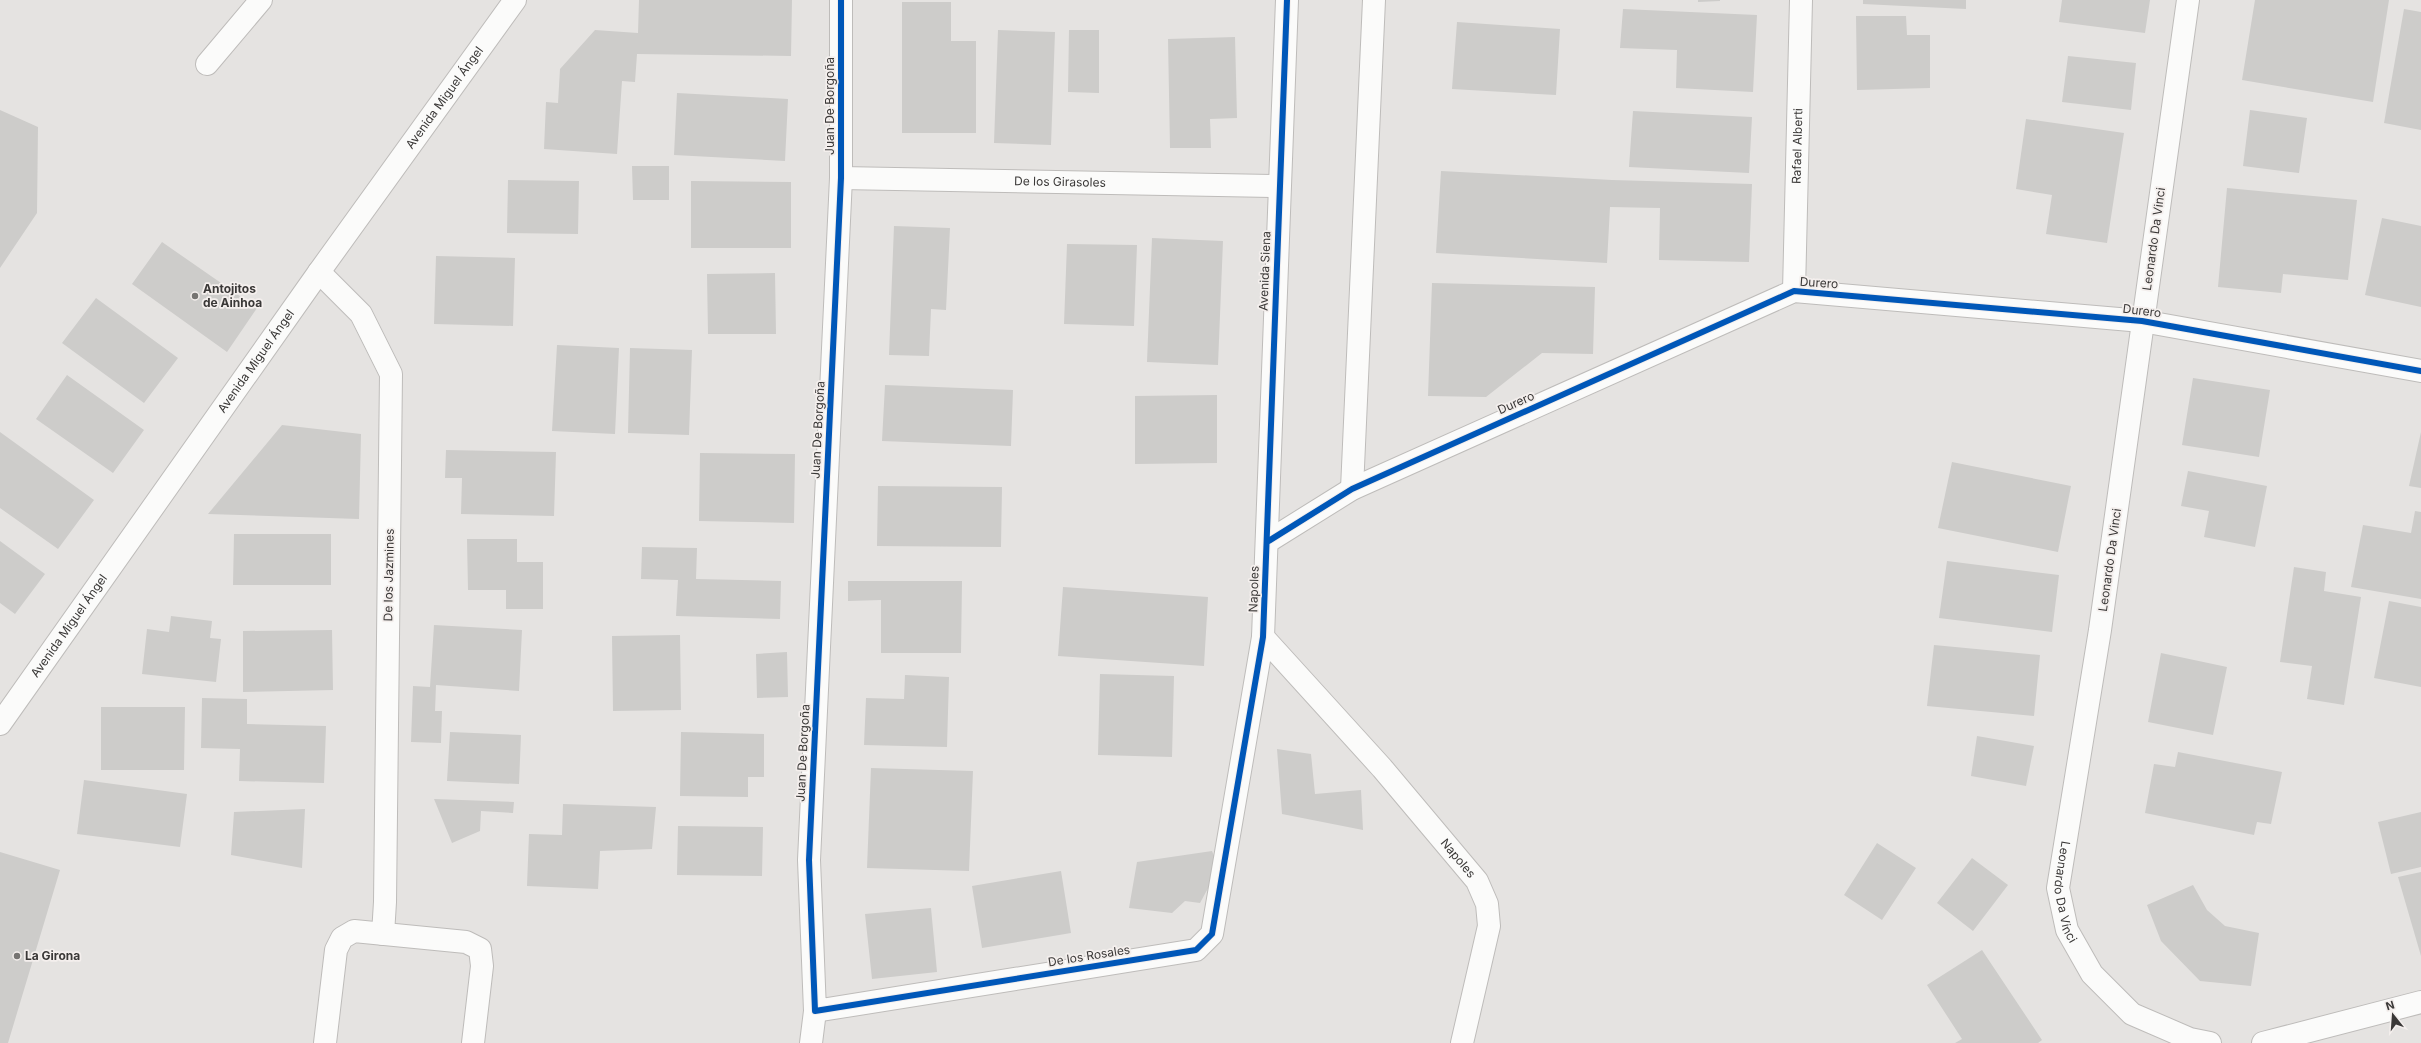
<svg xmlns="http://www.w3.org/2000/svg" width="2421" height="1043" font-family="Inter,sans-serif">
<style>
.building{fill:#cdccca}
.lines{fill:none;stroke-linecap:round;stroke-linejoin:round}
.minor-casing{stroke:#bebcba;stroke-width:24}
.minor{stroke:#fbfbfa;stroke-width:22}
.cycleway-casing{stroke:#f4efed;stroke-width:8}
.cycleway{stroke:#0057b8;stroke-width:6}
.poi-dot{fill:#767472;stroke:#f4efed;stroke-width:1.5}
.labels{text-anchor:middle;stroke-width:3.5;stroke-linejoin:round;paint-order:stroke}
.street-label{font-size:12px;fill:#3a3837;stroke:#f4efed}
.poi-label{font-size:12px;font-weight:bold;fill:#3a3837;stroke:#f4efed;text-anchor:start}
</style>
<rect width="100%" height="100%" fill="#e5e3e1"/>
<path class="building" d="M639,0H792L791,56L637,54L635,82L622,81L617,154L544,149L546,102L558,103L560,69L595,30L638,33Z
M1698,0H1720V1L1698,2Z
M1863,0H1966V9L1863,4Z
M2062,0H2150L2145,33L2059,22Z
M2255,0H2389L2373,102L2242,80Z
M902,2H951V41H976V133H902Z
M1623,9L1757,15L1753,92L1676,88L1677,50L1620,48Z
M2404,9L2421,12V130L2384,123Z
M1856,16H1906L1907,35H1930V88L1857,90Z
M1457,22L1560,29L1556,95L1452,89Z
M998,30L1055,32L1051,145L994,143Z
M1069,30H1099V93L1068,92Z
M1235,37L1237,118L1210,119L1211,148H1170L1168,39Z
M2068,56L2136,63L2131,110L2062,102Z
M677,93L788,99L785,161L674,155Z
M0,110L38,127L37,213L0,268Z
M2250,110L2307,118L2299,173L2243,166Z
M1633,111L1752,117L1749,173L1629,167Z
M2026,119L2124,133L2107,243L2046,234L2052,195L2016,189Z
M632,166H669V200H633Z
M1441,171L1612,180L1752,184L1749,262L1659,260L1660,208L1610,207L1607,263L1436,253Z
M508,180L579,181L578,234L507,233Z
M691,181L791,182V248H691Z
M2227,188L2357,200L2348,280L2283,274L2281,293L2218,287Z
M2382,218L2421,226V307L2365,295Z
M894,226L950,228L946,310L931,309L929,356L889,355Z
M1152,238L1223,241L1218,365L1147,362Z
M162,242L257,308L227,352L132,284Z
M1067,244L1137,245L1134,326L1064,324Z
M436,256L515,258L513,326L434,324Z
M775,273L776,334H708L707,274Z
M1432,283L1595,287L1593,354L1542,353L1486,397L1428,396Z
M96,298L178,358L144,403L62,343Z
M557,345L619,348L615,434L552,431Z
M630,348L692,350L689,435L628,433Z
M67,375L144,430L113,473L36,419Z
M2193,378L2270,390L2259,457L2182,445Z
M885,385L1013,390L1011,446L882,441Z
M1217,395V463L1135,464V396Z
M282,425L361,434L359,519L208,514Z
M0,432L94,500L58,549L0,508Z
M2421,432V488L2409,486Z
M446,450L556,452L554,516L461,514L462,478H445Z
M700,453L795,454L794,523L699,521Z
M1952,462L2071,486L2058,552L1938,528Z
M2188,471L2267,486L2255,547L2204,537L2209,511L2181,506Z
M878,486L1002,487L1001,547L877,546Z
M2415,511L2421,512V599L2351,587L2363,525L2411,533Z
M234,534H331V585H233Z
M467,539H517V562H543V609H506V590H468Z
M0,541L45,574L15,614L0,603Z
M642,547L697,548L696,579L781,581L780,619L676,616L678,580L641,579Z
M1947,561L2059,575L2052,632L1939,618Z
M2294,567L2326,572L2324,591L2361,597L2344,705L2307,699L2312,666L2280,662Z
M848,581H962L961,653H881V600L848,601Z
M1063,587L1208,597L1204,666L1058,656Z
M2389,601L2421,607V687L2374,678Z
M171,616L212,621L210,638L221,639L216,682L142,674L147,629L169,632Z
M434,625L522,630L519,691L436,685L435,711H442L441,743L411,742L413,686L430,687Z
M332,630L333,690L243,692V631Z
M680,635L681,710L613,711L612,636Z
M1934,645L2040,655L2034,716L1927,706Z
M787,652L788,697L757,698L756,654Z
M2161,653L2227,667L2213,735L2148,722Z
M1100,674L1174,676L1172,757L1098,755Z
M905,675L949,677L947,747L864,745L866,698L904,699Z
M202,698L247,699V724L326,726L324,783L239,781L240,749L201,748Z
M101,707H185L184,770H101Z
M450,732L521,735L519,784L447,781Z
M681,732L764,734V777H748V797L680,796Z
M1977,736L2034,746L2026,786L1971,776Z
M1277,749L1311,754L1315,794L1361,790L1363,830L1282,814Z
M2178,752L2282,772L2271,824L2257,822L2254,835L2145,813L2154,764L2175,767Z
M871,768L973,771L969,871L867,868Z
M84,780L187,794L180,847L77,834Z
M434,799L514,802L513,813L481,811L480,831L452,843Z
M563,804L656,807L652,849L600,851L598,889L527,886L529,834L562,835Z
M305,809L302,868L231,855L234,812Z
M2421,812V867L2391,874L2378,822Z
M678,826L763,827L762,876L677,875Z
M1877,843L1916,868L1882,920L1844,895Z
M1212,851L1219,868L1200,903L1185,901L1172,913L1129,908L1137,862Z
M0,852L60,870L8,1043H0Z
M1972,858L2008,885L1973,931L1937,903Z
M1061,871L1071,933L982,948L972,886Z
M2421,872V956L2398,877Z
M2193,885L2207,910L2225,926L2259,933L2251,986L2200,981L2161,941L2147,905Z
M931,908L937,972L872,979L865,914Z
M1982,950L2042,1040L2038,1043H1955L1962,1039L1927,985Z"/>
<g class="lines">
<defs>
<g id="minor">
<path d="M841,0V178L809,860L815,1011L1196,950L1212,934L1263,637L1287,0"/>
<path id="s1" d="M2188,0L2100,630L2058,888L2067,930L2092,974L2132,1014L2190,1039L2210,1043"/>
<path d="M207,64L261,0"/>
<path id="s2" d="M841,178L1278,186"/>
<path d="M319,272L361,314L391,374L385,902L383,934"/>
<path id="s3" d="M1794,291L1801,0"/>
<path d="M1352,489L1374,0"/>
<path d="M1267,542L1352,489L1794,291L2142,321L2421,371"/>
<path id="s4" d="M1263,637L1382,768L1477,881L1487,904L1489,926L1462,1043"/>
<path id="s5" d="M0,724L319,272L515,0"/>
<path d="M325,1043L336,950L342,938L354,931L466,942L480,949L482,966L473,1043"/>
<path d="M811,1043L815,1011"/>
<path d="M2263,1043L2421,1002"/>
</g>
</defs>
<use href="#minor" class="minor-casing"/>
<use href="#minor" class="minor"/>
<defs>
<path id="cycleway" d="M841,0V178L809,860L815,1011L1196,950L1212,934L1263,637L1287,0
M1267,542L1352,489L1794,291L2142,321L2421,371"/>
</defs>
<use href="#cycleway" class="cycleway-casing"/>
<use href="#cycleway" class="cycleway"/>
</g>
<g class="poi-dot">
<circle cx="195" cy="296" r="4"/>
<circle cx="17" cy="956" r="4"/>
</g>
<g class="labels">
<g class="street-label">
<text dy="4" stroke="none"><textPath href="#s5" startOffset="768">Avenida Miguel Ángel</textPath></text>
<text transform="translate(830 106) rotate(-90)" y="4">Juan De Borgoña</text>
<text dy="4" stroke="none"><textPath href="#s3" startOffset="145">Rafael Alberti</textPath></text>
<text dy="4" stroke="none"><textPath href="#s2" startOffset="219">De los Girasoles</textPath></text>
<text transform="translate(2154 239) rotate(-82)" y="4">Leonardo Da Vinci</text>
<text transform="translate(1265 271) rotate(-88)" y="4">Avenida Siena</text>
<text transform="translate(1819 283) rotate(4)" y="4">Durero</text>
<text transform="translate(2142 311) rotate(7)" y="4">Durero</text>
<text dy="4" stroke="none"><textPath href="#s5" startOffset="444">Avenida Miguel Ángel</textPath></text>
<text transform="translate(1516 403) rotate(-24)" y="4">Durero</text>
<text transform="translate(818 430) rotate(-87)" y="4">Juan De Borgoña</text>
<text transform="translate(2110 560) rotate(-82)" y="4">Leonardo Da Vinci</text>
<text transform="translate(389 575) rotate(-89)" y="4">De los Jazmines</text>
<text transform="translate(1254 589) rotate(-88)" y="4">Napoles</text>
<text dy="4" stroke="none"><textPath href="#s5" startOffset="120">Avenida Miguel Ángel</textPath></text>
<text transform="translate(803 753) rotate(-87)" y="4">Juan De Borgoña</text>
<text dy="4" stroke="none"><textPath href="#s4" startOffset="295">Napoles</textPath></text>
<text dy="4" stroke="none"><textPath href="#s1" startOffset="902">Leonardo Da Vinci</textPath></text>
<text transform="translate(1089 956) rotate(-9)" y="4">De los Rosales</text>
</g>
<g class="poi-label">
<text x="203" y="293">Antojitos<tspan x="203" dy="14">de Ainhoa</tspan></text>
<text x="25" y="960">La Girona</text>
</g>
</g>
<g transform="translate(2393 1015) rotate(343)" stroke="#f4efed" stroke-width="3" paint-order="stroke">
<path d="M0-3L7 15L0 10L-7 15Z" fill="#3a3837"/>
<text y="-6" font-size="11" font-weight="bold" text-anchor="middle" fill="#3a3837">N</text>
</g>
</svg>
